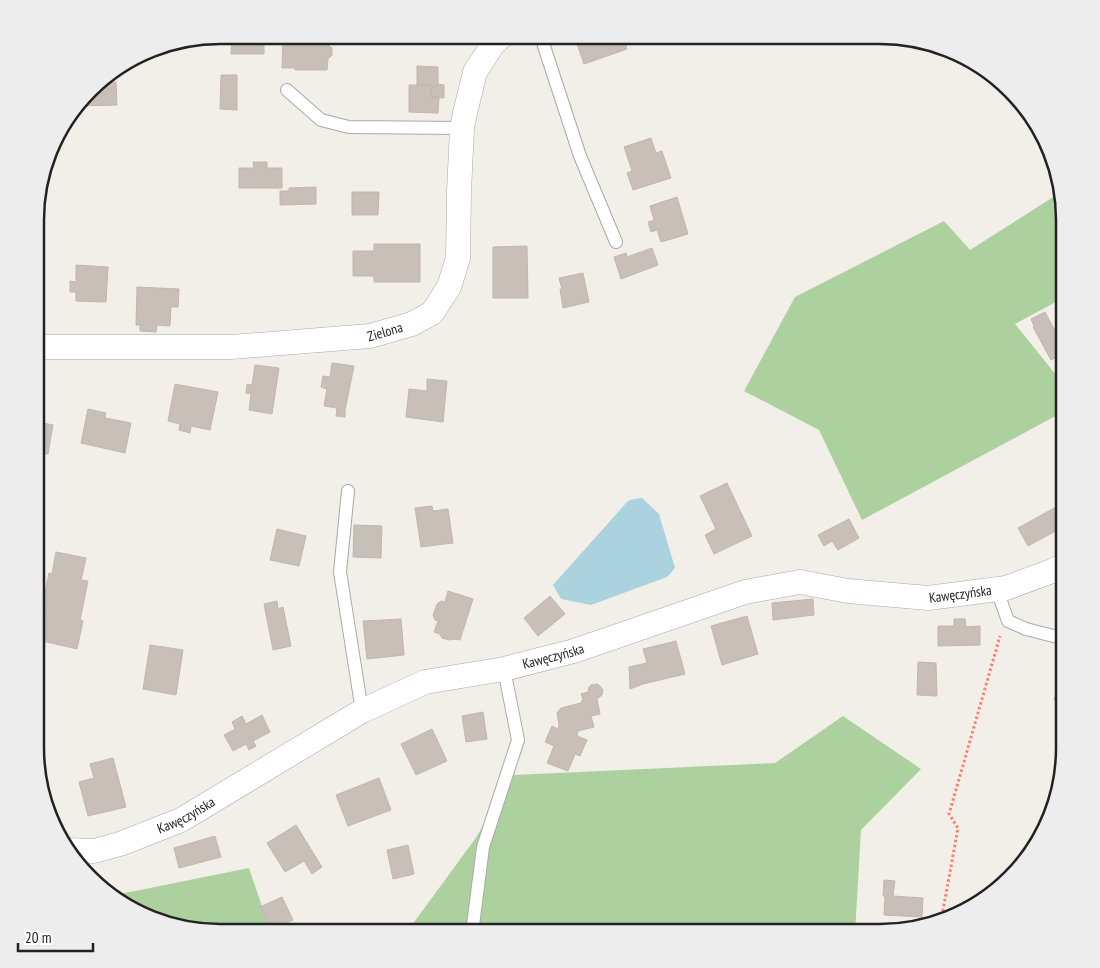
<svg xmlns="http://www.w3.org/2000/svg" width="1100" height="968" font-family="'PT Sans Narrow',sans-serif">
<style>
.forest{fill:#add19e}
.water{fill:#aad3df}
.building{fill:#c7bfb8;stroke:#c4b6ab}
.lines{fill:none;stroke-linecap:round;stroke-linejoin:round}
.service-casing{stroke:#a9a9a9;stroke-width:14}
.minor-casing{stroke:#a9a9a9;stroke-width:25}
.path{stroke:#fa8072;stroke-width:3;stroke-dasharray:2.5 2.5;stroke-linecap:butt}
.service{stroke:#fff;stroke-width:12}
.minor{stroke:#fff;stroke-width:24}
.labels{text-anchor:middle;stroke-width:4;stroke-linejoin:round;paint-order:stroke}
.street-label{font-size:14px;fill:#222;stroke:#fff}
.rim{fill:none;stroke:#222;stroke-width:2.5}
</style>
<rect width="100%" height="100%" fill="#f2efe9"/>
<path class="forest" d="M1061,192L1065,207V297L1015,324L1065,386V411L862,520L819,430L744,391L795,297L944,221L970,250Z
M843,716L921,769L861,830L855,933H399L412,925L475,839L514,775L775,763Z
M249,868L271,933H220L149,919L115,895Z"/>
<path class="water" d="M642,498L659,514L675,568L667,577L591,605L561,599L553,585L628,501L634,499Z"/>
<path class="building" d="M232,35H269V39H264V54H231Z
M574,35H623L627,49L584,64Z
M295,41L328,42V45L332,48V55L328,59L327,70H295V68H282L283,43H295Z
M417,66L438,67V84L444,85V98L431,97V85H417Z
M221,75H237V110L220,109Z
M116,82L117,105L78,106L97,83Z
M409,85H431V97H439L438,113L409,112Z
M651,138L656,153L662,151L671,178L633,190L627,173L632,171L624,147Z
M253,162H267V168H282V188H239V168H254Z
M316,187V204L280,205V191H289V188Z
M352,192H379L378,215H352Z
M677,197L688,234L661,242L657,230L651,232L648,222L654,220L650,206Z
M374,244H420V282H374V276H353V251H374Z
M527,246L528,298H493V247Z
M652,248L658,265L621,279L614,257L626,253L627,257Z
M76,265L108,267L106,302L76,301V292H70V281L76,282Z
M583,273L589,302L563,308L560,289H562L559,278Z
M137,287L179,289L178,307H171L170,326L157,325L156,332L140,331V325H136Z
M1045,312L1065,349V353L1051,360L1033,327L1034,326L1031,319Z
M332,363L354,366L345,410V417L336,416L337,408L324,406L327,389L321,387L323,376L330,377Z
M255,365L279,368L272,414L249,410L251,394L246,393L247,384L252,385Z
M427,379L447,381L443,422L406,417L409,389L427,391Z
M175,384L218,392L210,430L191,426L190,433L179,430L180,424L168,421Z
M88,409L106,413L105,418L131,423L125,453L81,443Z
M37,422L53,425L48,454L37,453Z
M727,483L752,536L714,554L705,535L716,529L700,496Z
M1065,502V526L1028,546L1018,528Z
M432,506L433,511L448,509L453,543L421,547L415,508Z
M849,519L859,538L838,550L832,541L824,546L818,535Z
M354,525L382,526L381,558L353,557Z
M277,529L306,536L299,566L270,560Z
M56,552L86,558L81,580L88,581L80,620L83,621L77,649L38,640L43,616H45L46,612L41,611L49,573L52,574Z
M448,591L473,599L460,640L454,639L450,640L442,638L440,634L434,632L438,621L435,620L433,615L437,604L441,601L445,602Z
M550,596L565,614L538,636L524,618Z
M813,599L814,615L773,620L772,603Z
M277,601L278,609L283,607L291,646L273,650L264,604Z
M747,616L758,654L722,665L711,626Z
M401,619L404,655L367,659L363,621Z
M954,619H965L966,627L980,626V645L938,646V626H954Z
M676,641L685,674L643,684L630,689L629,667L647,663L643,649Z
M150,645L183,650L176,695L143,689Z
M918,662L936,663L937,696L917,695Z
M1063,669L1065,670V703L1054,700Z
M597,684L599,685L603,690L602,695L597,699L600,714L591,716L594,727L578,731L577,736L587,740L580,756L575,754L568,771L547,763L554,746L545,742L552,726L558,729L559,725L557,713L561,708L581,703L583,699L581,694L588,692L589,687L591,685Z
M483,712L487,739L466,742L462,716Z
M262,715L270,732L253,741L256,746L249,750L246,744L233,751L224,735L235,729L232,722L242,716L246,724Z
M432,729L447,761L416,775L401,744Z
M113,758L126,807L88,816L79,782L94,778L90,764Z
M379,778L391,810L348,826L336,795Z
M296,825L322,867L312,874L304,861L285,872L267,843Z
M215,836L221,857L179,868L174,848Z
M408,845L414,874L393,879L387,850Z
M884,880L895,881L893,896L923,898L922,917L884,915L885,896H883Z
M282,897L293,920L271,931L260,907Z"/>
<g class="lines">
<defs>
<path id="service" d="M540,35L542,40L580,156L616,242
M287,90L321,120L349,127L462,128
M348,491L340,572L362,711
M997,590L1008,621L1026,629L1065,639
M472,933L483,847L518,740L504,669"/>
<g id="minor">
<path id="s1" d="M38,347H231L370,336L412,324L432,313L449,287L458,258L459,192L462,128L465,113L475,72L493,44L503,35"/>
<path id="s2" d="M68,850L94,851L120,844L181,820L362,711L425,682L504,669L574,651L745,592L800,582L848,591L928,598L1006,588L1052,571L1065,565"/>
</g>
</defs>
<use href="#service" class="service-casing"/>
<use href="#minor" class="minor-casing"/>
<path class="path" d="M941,921L958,828L949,814L1000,636"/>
<use href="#service" class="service"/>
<use href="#minor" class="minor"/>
</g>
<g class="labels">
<g class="street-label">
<text dy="5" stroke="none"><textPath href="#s1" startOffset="348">Zielona</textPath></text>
<text dy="5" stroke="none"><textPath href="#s2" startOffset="950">Kawęczyńska</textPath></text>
<text dy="5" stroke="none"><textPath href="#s2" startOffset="530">Kawęczyńska</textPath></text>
<text dy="5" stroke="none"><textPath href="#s2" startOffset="125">Kawęczyńska</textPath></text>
</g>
</g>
<path d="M0 0H1100V968H0ZM220 44H880A176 176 0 0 1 1056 220V748A176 176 0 0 1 880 924H220A176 176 0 0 1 44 748V220A176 176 0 0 1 220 44Z" fill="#ededed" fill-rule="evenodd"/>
<path class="rim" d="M220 44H880A176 176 0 0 1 1056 220V748A176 176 0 0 1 880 924H220A176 176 0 0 1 44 748V220A176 176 0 0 1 220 44Z"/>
<path d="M18 943v8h75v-8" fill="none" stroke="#222222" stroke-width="2.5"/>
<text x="25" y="943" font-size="15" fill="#222222" stroke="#ffffff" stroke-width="4" paint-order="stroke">20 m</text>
</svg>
